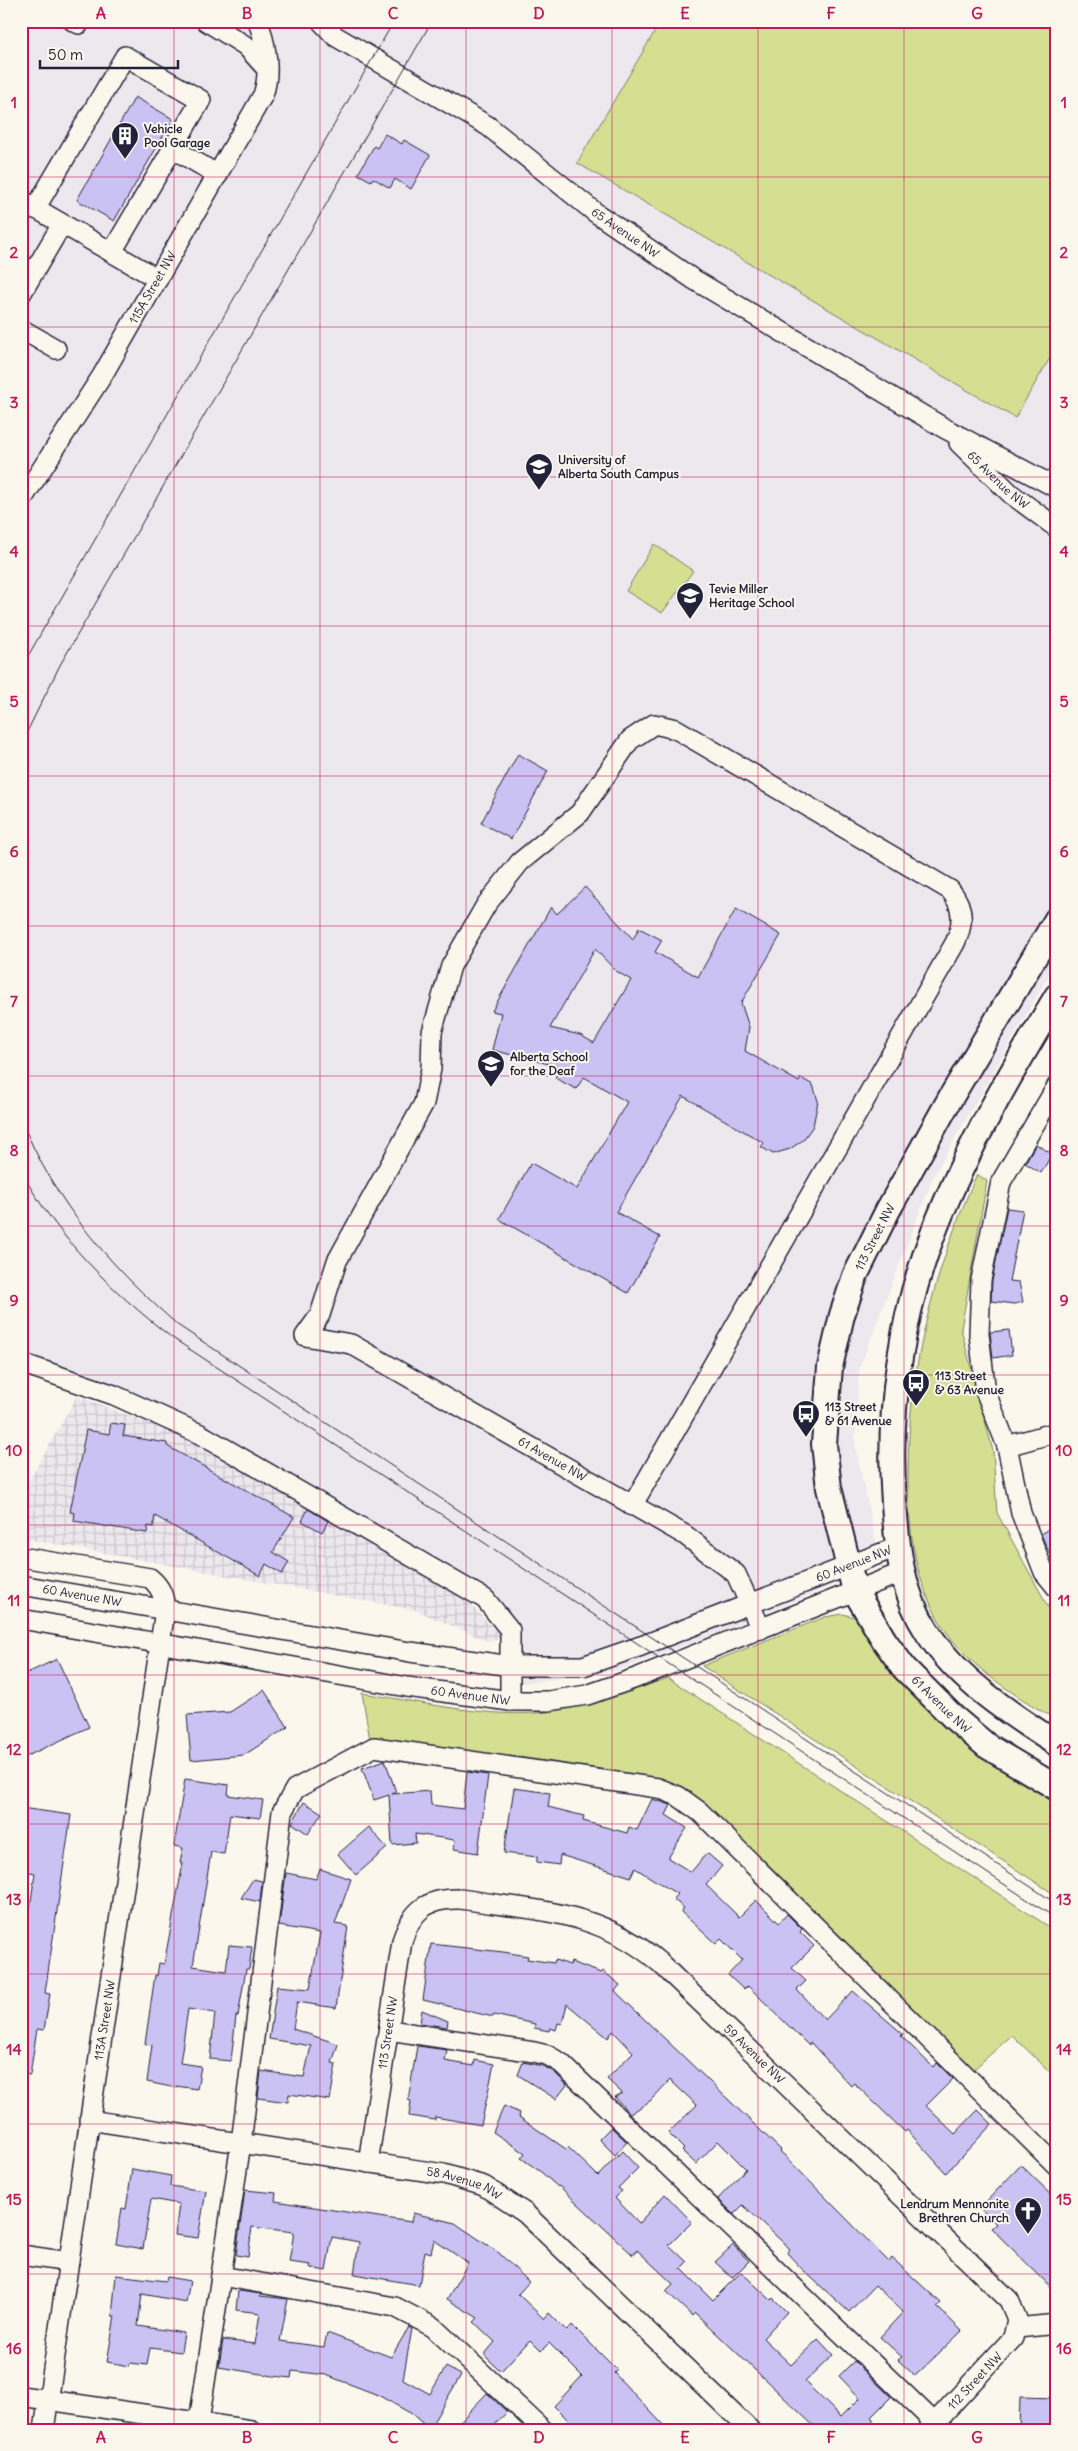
<svg xmlns="http://www.w3.org/2000/svg" width="1078" height="2451" font-family="Delius,sans-serif">
<style>
.built{fill:#ede7ee}
.industrial{fill:url(#industrial-grid)}
.green{fill:#d4df92;stroke:#7b8066}
.building{fill:#cbc2f4;stroke:#22223b;fill-rule:evenodd}
.lines{fill:none;stroke-linecap:round;stroke-linejoin:round}
.minor-casing{stroke:#22223b;stroke-width:22}
.major-casing{stroke:#22223b;stroke-width:28}
.minor{stroke:#fbf7ec;stroke-width:19}
.major{stroke:#fbf7ec;stroke-width:24}
.tram{stroke:#22223b;stroke-width:1}
.grid{fill:none;stroke:#c2185b;stroke-width:1;stroke-opacity:0.55}
.labels{text-anchor:middle;stroke-width:4;stroke-linejoin:round;paint-order:stroke}
.poi-label{font-size:12px;font-weight:bold;fill:#22223b;stroke:#fbf7ec;text-anchor:start}
.street-label{font-size:12px;fill:#22223b;stroke:#fbf7ec}
.neatline{fill:none;stroke:#c2185b;stroke-width:2}
.grid-label{font-size:16px;text-anchor:middle;font-weight:bold;fill:#c2185b}
</style>
<defs>
<pattern id="industrial-grid" width="8" height="8" patternUnits="userSpaceOnUse" patternTransform="scale(1.25)"><rect width="8" height="8" fill="#ede7ee"/><path d="M0 4h8M4 0v8" fill="none" stroke="#cbc6cd"/></pattern>
</defs>
<rect width="100%" height="100%" fill="#fbf7ec"/>
<filter id="ink" filterUnits="userSpaceOnUse"><feTurbulence type="fractalNoise" baseFrequency=".02" numOctaves="2"/><feDisplacementMap in="SourceGraphic" scale="10" xChannelSelector="R" yChannelSelector="G"/><feConvolveMatrix kernelMatrix="1 2 1 2 8 2 1 2 1" color-interpolation-filters="sRGB"/></filter>
<g filter="url(#ink)">
<path class="built" d="M21,21H1057V961L934,1175L859,1369L855,1445L881,1565L722,1631L619,1670L511,1685L510,1630L485,1599L200,1434L21,1363Z"/>
<path class="industrial" d="M77,1396L203,1443L467,1601L504,1639L488,1641L415,1610L21,1538V1495Z"/>
<path class="green" d="M661,21H1057V346L1015,418L577,163Z
M654,544L693,571L662,613L626,591Z
M977,1174L987,1181L961,1329L993,1451L997,1513L1057,1623V1720C1012,1694 963,1664 937,1617C913,1572 909,1529 908,1478C907,1372 934,1270 977,1174Z
M843,1614L858,1618L902,1677L934,1715L967,1745L1057,1805V1896L702,1666L825,1617Z
M668,1678L1057,1932V2079L1012,2035L973,2070L689,1790L370,1740L362,1693C414,1701 484,1717 536,1713C583,1710 625,1693 668,1678Z"/>
<path class="building" d="M135,97L173,119L114,221L77,200Z
M385,134L402,144L404,140L430,155L411,189L395,179L390,188L373,178L371,181L358,174L374,146L377,148Z
M518,754L548,771L511,839L481,823Z
M585,887L633,939L639,928L662,940L655,952L698,977L736,909L781,935L741,1003L749,1027L745,1051L799,1082L801,1078L813,1085L818,1101L813,1126L803,1140L790,1149L773,1154L761,1147L764,1143L683,1096L616,1212L660,1237L628,1293L499,1219L531,1163L577,1189L627,1102L584,1077L576,1089L555,1078L561,1067L492,1050L501,1013L492,1011L551,907L557,914ZM595,949L616,971L631,980L594,1043L580,1035L550,1028Z
M1036,1144L1052,1154L1041,1173L1025,1163Z
M1007,1208L1023,1210L1009,1281L1019,1282L1023,1302L1014,1304L991,1301L992,1281Z
M1009,1330L1012,1355L993,1358L990,1332Z
M111,1423L125,1425L123,1436L167,1443V1446L294,1517L273,1552L289,1562L282,1574L266,1564L260,1576L155,1516L153,1527L148,1526L147,1533L74,1521L75,1513L70,1512L86,1430L109,1434Z
M308,1509L328,1521L322,1532L302,1521Z
M1057,1523V1563L1047,1548L1041,1534Z
M57,1659L89,1727L25,1757L21,1748V1676Z
M264,1690L288,1727L244,1755L191,1760L187,1715L230,1712Z
M385,1760L396,1792L392,1794L430,1791L431,1805L463,1809L467,1772L488,1775L478,1853L454,1849L455,1840L415,1834L416,1843L392,1845L389,1795L374,1800L362,1768Z
M185,1779L229,1785L228,1795L263,1800L260,1818L230,1814L224,1854L211,1852L193,1966L226,1971L229,1945L252,1947L249,1969H246L238,2016H236L231,2061L210,2059L215,2013L188,2009L180,2063L201,2066L197,2089L176,2086V2088L147,2082L152,2045L145,2044L155,1975L157,1976L159,1963L164,1964L183,1863H180L183,1848L174,1846Z
M514,1788L550,1793L548,1807L584,1816L583,1821L627,1833L629,1827L637,1830L652,1799L671,1805L666,1815L687,1828L668,1858L691,1872L707,1853L722,1866L706,1885L739,1917L756,1900L779,1923L787,1914L802,1929L800,1932L814,1946L792,1968L806,1981L797,1990L825,2020L853,1991L903,2034L901,2036L933,2067L937,2063L953,2079L926,2106L955,2134L978,2110L992,2124L946,2173L907,2130L905,2132L854,2083L851,2086L811,2043L808,2045L748,1986L744,1990L728,1975L742,1960L721,1939L716,1944L681,1912L684,1908L673,1899L677,1894L635,1868L631,1877L560,1855L559,1865L537,1862V1857L504,1853Z
M304,1802L322,1813L308,1834L292,1823Z
M21,1808L71,1815L45,1993L50,1994L44,2030L37,2029L30,2075L21,2074V2007L24,1987H21V1933L26,1907L30,1908L35,1873L21,1870Z
M369,1827L387,1848L356,1875L338,1854Z
M320,1869L351,1879L335,1924L348,1926L336,2008L297,2002L293,2029L338,2044L332,2063L336,2064L330,2100L289,2094L288,2102L258,2098L261,2071L304,2077L311,2046L269,2039L277,1986L310,1989L320,1933L279,1926L286,1873L316,1879Z
M253,1879L262,1881L260,1902L241,1898Z
M431,1944L503,1952L528,1956L527,1959L554,1963L555,1960L570,1965L571,1962L601,1973L603,1971L620,1985L615,1991L781,2150L780,2151L889,2262L892,2258L941,2303L937,2307L962,2331L915,2376L898,2360L902,2357L880,2337L903,2312L875,2285L849,2312L802,2269L787,2253L790,2249L743,2205L734,2214L718,2199L746,2169L718,2141L696,2164L682,2151L684,2149L668,2133L697,2105L670,2080L650,2101L630,2114L615,2097L622,2093L607,2079L633,2052L613,2031L608,2038L567,2004L562,2024L558,2023L556,2030L550,2028L549,2031L534,2028L535,2024L494,2015L493,2017L423,2000Z
M422,2010L448,2021L447,2027L420,2023Z
M417,2046L447,2050L445,2061L474,2066L475,2060L494,2064L481,2125L435,2117V2120L409,2116L411,2101L408,2100Z
M523,2062L543,2066L554,2072L567,2085L556,2099L518,2075Z
M504,2106L520,2113L519,2117L566,2149L568,2147L598,2176L622,2151L638,2168L618,2188L622,2191L615,2198L639,2223L665,2194L692,2222L669,2245L687,2262L681,2268L713,2300L741,2272L771,2300L773,2298L787,2312L763,2338L791,2365L818,2339L833,2355L805,2382L841,2417L860,2398L839,2376L854,2361L891,2397L871,2417L874,2420L865,2430H818L695,2313L692,2316L666,2291L673,2284L637,2250L633,2255L559,2186L558,2187L541,2172L521,2158L525,2153L493,2132Z
M611,2127L627,2142L615,2155L599,2139Z
M1021,2165L1057,2200V2293L991,2228L996,2224L980,2208Z
M132,2169L171,2176L170,2186L206,2191L198,2238L175,2235L179,2204L151,2199L143,2249L116,2244L122,2208L126,2209Z
M245,2190L276,2193L275,2201L411,2222L413,2213L455,2223L499,2253L529,2282L518,2294L544,2319L549,2313L567,2331L572,2325L617,2370L614,2373L668,2430H559L568,2420L554,2406L582,2376L549,2343L541,2351L530,2340L501,2371L484,2355L495,2342L474,2322L478,2318L447,2299L468,2263L434,2240L431,2253L425,2251L419,2285L354,2274L359,2242L332,2237L326,2271L310,2268L311,2265L289,2262L294,2232L252,2227L248,2257L236,2255Z
M733,2245L749,2261L732,2278L715,2262Z
M116,2275L166,2281L167,2277L190,2281L186,2302L142,2294L138,2326L184,2333L181,2352L150,2348L147,2365L130,2363L129,2366L107,2362L115,2316H112Z
M238,2291L261,2294L260,2296L288,2299L280,2341L324,2347L327,2333L391,2357L409,2327L412,2329L403,2379L430,2394L446,2367L461,2375L429,2429L412,2414L378,2395L326,2375L292,2371L291,2378L273,2376L219,2367L223,2340L255,2344L260,2313L236,2310Z
M487,2393L507,2412L490,2430H452Z
M1020,2397L1057,2398V2430H1019Z"/>
<g class="lines">
<defs>
<g id="minor">
<path d="M73,21L79,24"/>
<path d="M206,21L246,46L265,67"/>
<path id="s1" d="M321,21L335,36L488,126L596,213L693,279L944,428L1057,488"/>
<path d="M172,148L218,175"/>
<path d="M21,200L158,279"/>
<path d="M35,209L125,56L201,100L112,252"/>
<path d="M21,294L62,224"/>
<path d="M21,329L56,349"/>
<path id="s2" d="M959,443L1011,494L1057,528"/>
<path id="s3" d="M21,501L102,376L263,95C271,72 266,44 258,21"/>
<path d="M1057,1086L1001,1182L981,1280L979,1334L986,1393L1007,1446L1021,1513L1044,1572L1057,1588"/>
<path d="M21,1363L114,1395L200,1434L485,1599L510,1630V1701"/>
<path d="M1007,1446L1057,1432"/>
<path id="s4" d="M632,1506L955,943C964,924 964,906 950,890L676,729L654,724L630,740L580,813L520,862L486,905L451,966L432,1032L431,1069L424,1103L337,1261L320,1315L305,1336L351,1344L685,1535L736,1574L761,1629"/>
<path d="M21,1557L150,1578C161,1587 164,1596 165,1610L44,2430"/>
<path id="s5" d="M21,1585L410,1652L511,1666H583L641,1646L897,1547"/>
<path id="s6" d="M21,1619L407,1687L510,1701H548L587,1695L636,1678L903,1572"/>
<path d="M389,2030L534,2052L547,2055L561,2063L942,2430"/>
<path id="s7" d="M89,2120L444,2174L484,2186L525,2213L750,2430"/>
<path id="s8" d="M368,2163L402,1941C412,1910 427,1898 460,1899C537,1911 599,1910 660,1963L1009,2300L1017,2319L1013,2338L928,2430"/>
<path d="M21,2255L69,2262"/>
<path d="M221,2276L395,2307L433,2327L543,2430"/>
<path d="M1017,2328L1057,2324"/>
<path d="M21,2396L251,2430"/>
<path d="M199,2422L241,2143L282,1812L295,1789L374,1747L658,1788L678,1796L700,1812L1057,2166"/>
</g>
<g id="major">
<path id="s9" d="M1057,919L951,1097L888,1210L855,1276L842,1315L830,1367L824,1444L829,1488L855,1591L884,1640L904,1668L954,1718L987,1746L1057,1788"/>
<path d="M1057,996C1012,1071 968,1146 936,1226C901,1312 887,1411 894,1503C897,1549 902,1594 928,1633C958,1680 1010,1714 1057,1744"/>
</g>
</defs>
<use href="#minor" class="minor-casing"/>
<use href="#major" class="major-casing"/>
<use href="#minor" class="minor"/>
<use href="#major" class="major"/>
<path class="tram" d="M21,668L394,21
M21,744L60,665L432,21
M21,1119C54,1203 112,1268 179,1326L1057,1904
M21,1171C57,1238 112,1291 171,1337L1057,1919"/>
</g>
</g>
<path class="grid" d="M174,21V2430M320,21V2430M466,21V2430M612,21V2430M758,21V2430M904,21V2430M21,177H1057M21,327H1057M21,477H1057M21,626H1057M21,776H1057M21,926H1057M21,1076H1057M21,1226H1057M21,1375H1057M21,1525H1057M21,1675H1057M21,1824H1057M21,1974H1057M21,2124H1057M21,2274H1057"/>
<defs>
<symbol id="building-pin" viewBox="-11 -11 22 30"><path d="M0 17L-7.5 6A9.5 9.5 0 1 1 7.5 6Z" fill="#22223b" stroke="#fbf7ec"/><path d="M-4-6H4V6H1V3H-1V6H-4ZM-2.5-4.3h1.7v1.8h-1.7ZM.8-4.3h1.7v1.8H.8ZM-2.5-1h1.7V.8h-1.7ZM.8-1h1.7V.8H.8Z" fill="#fff"/></symbol>
<symbol id="university-pin" viewBox="-11 -11 22 30"><path d="M0 17L-7.5 6A9.5 9.5 0 1 1 7.5 6Z" fill="#22223b" stroke="#fbf7ec"/><path d="M0-5L7-2L0 1L-7-2ZM-4 1L0 2.5L4 1V4Q0 6-4 4Z" fill="#fff"/></symbol>
<symbol id="school-pin" viewBox="-11 -11 22 30"><path d="M0 17L-7.5 6A9.5 9.5 0 1 1 7.5 6Z" fill="#22223b" stroke="#fbf7ec"/><path d="M0-5L7-2L0 1L-7-2ZM-4 1L0 2.5L4 1V4Q0 6-4 4Z" fill="#fff"/></symbol>
<symbol id="bus-pin" viewBox="-11 -11 22 30"><path d="M0 17L-7.5 6A9.5 9.5 0 1 1 7.5 6Z" fill="#22223b" stroke="#fbf7ec"/><path d="M-5-6H5V4H4V6H2V4H-2V6H-4V4H-5ZM-3.5-4V0h7V-4ZM-3.5 1.2v1.5H-2V1.2ZM2 1.2v1.5H3.5V1.2Z" fill="#fff"/></symbol>
<symbol id="church-pin" viewBox="-11 -11 22 30"><path d="M0 17L-7.5 6A9.5 9.5 0 1 1 7.5 6Z" fill="#22223b" stroke="#fbf7ec"/><path d="M-1.2-6h2.4v3.5h3.3v2.4h-3.3V6h-2.4V-.1h-3.3v-2.4h3.3Z" fill="#fff"/></symbol>
</defs>
<g fill-rule="evenodd">
<use href="#building-pin" x="109" y="120" width="32" height="43"/>
<use href="#university-pin" x="523" y="451" width="32" height="43"/>
<use href="#school-pin" x="674" y="580" width="32" height="43"/>
<use href="#school-pin" x="475" y="1048" width="32" height="43"/>
<use href="#bus-pin" x="900" y="1367" width="32" height="43"/>
<use href="#bus-pin" x="790" y="1398" width="32" height="43"/>
<use href="#church-pin" x="1012" y="2195" width="32" height="43"/>
</g>
<g class="labels">
<g class="poi-label">
<text x="144" y="133">Vehicle<tspan x="144" dy="14">Pool Garage</tspan></text>
<text x="558" y="464">University of<tspan x="558" dy="14">Alberta South Campus</tspan></text>
<text x="709" y="593">Tevie Miller<tspan x="709" dy="14">Heritage School</tspan></text>
<text x="510" y="1061">Alberta School<tspan x="510" dy="14">for the Deaf</tspan></text>
<text x="935" y="1380">113 Street<tspan x="935" dy="14">&amp; 63 Avenue</tspan></text>
<text x="825" y="1411">113 Street<tspan x="825" dy="14">&amp; 61 Avenue</tspan></text>
<text x="1009" y="2208" text-anchor="end">Lendrum Mennonite<tspan x="1009" dy="14">Brethren Church</tspan></text>
</g>
<g class="street-label">
<text dy="4" stroke="none"><textPath href="#s1" startOffset="372">65 Avenue NW</textPath></text>
<text dy="4" stroke="none"><textPath href="#s3" startOffset="251">115A Street NW</textPath></text>
<text dy="4" stroke="none"><textPath href="#s2" startOffset="54">65 Avenue NW</textPath></text>
<text transform="translate(875 1237) rotate(-63)" y="4">113 Street NW</text>
<text dy="4" stroke="none"><textPath href="#s4" startOffset="2048">61 Avenue NW</textPath></text>
<text dy="4" stroke="none"><textPath href="#s5" startOffset="858">60 Avenue NW</textPath></text>
<text dy="4" stroke="none"><textPath href="#s5" startOffset="62">60 Avenue NW</textPath></text>
<text dy="4" stroke="none"><textPath href="#s6" startOffset="456">60 Avenue NW</textPath></text>
<text dy="4" stroke="none"><textPath href="#s9" startOffset="876">61 Avenue NW</textPath></text>
<text transform="translate(105 2020) rotate(-81)" y="4">113A Street NW</text>
<text dy="4" stroke="none"><textPath href="#s8" startOffset="132">113 Street NW</textPath></text>
<text dy="4" stroke="none"><textPath href="#s8" startOffset="648">59 Avenue NW</textPath></text>
<text dy="4" stroke="none"><textPath href="#s7" startOffset="381">58 Avenue NW</textPath></text>
<text transform="translate(975 2381) rotate(-47)" y="4">112 Street NW</text>
</g>
</g>
<rect width="1078" height="2451" fill="none" stroke="#fbf7ec" stroke-width="55"/>
<path d="M40 60v8h138v-8" fill="none" stroke="#22223b" stroke-width="2.5"/>
<text x="48" y="60" font-size="15" fill="#22223b" stroke="#fbf7ec" stroke-width="4" paint-order="stroke">50 m</text>
<rect x="28" y="28" width="1022" height="2396" class="neatline"/>
<g class="grid-label">
<text x="101" y="19">A</text>
<text x="247" y="19">B</text>
<text x="393" y="19">C</text>
<text x="539" y="19">D</text>
<text x="685" y="19">E</text>
<text x="831" y="19">F</text>
<text x="977" y="19">G</text>
<text x="14" y="108">1</text>
<text x="1064" y="108">1</text>
<text x="14" y="258">2</text>
<text x="1064" y="258">2</text>
<text x="14" y="408">3</text>
<text x="1064" y="408">3</text>
<text x="14" y="557">4</text>
<text x="1064" y="557">4</text>
<text x="14" y="707">5</text>
<text x="1064" y="707">5</text>
<text x="14" y="857">6</text>
<text x="1064" y="857">6</text>
<text x="14" y="1007">7</text>
<text x="1064" y="1007">7</text>
<text x="14" y="1156">8</text>
<text x="1064" y="1156">8</text>
<text x="14" y="1306">9</text>
<text x="1064" y="1306">9</text>
<text x="14" y="1456">10</text>
<text x="1064" y="1456">10</text>
<text x="14" y="1606">11</text>
<text x="1064" y="1606">11</text>
<text x="14" y="1755">12</text>
<text x="1064" y="1755">12</text>
<text x="14" y="1905">13</text>
<text x="1064" y="1905">13</text>
<text x="14" y="2055">14</text>
<text x="1064" y="2055">14</text>
<text x="14" y="2205">15</text>
<text x="1064" y="2205">15</text>
<text x="14" y="2354">16</text>
<text x="1064" y="2354">16</text>
<text x="101" y="2443">A</text>
<text x="247" y="2443">B</text>
<text x="393" y="2443">C</text>
<text x="539" y="2443">D</text>
<text x="685" y="2443">E</text>
<text x="831" y="2443">F</text>
<text x="977" y="2443">G</text>
</g>
</svg>
